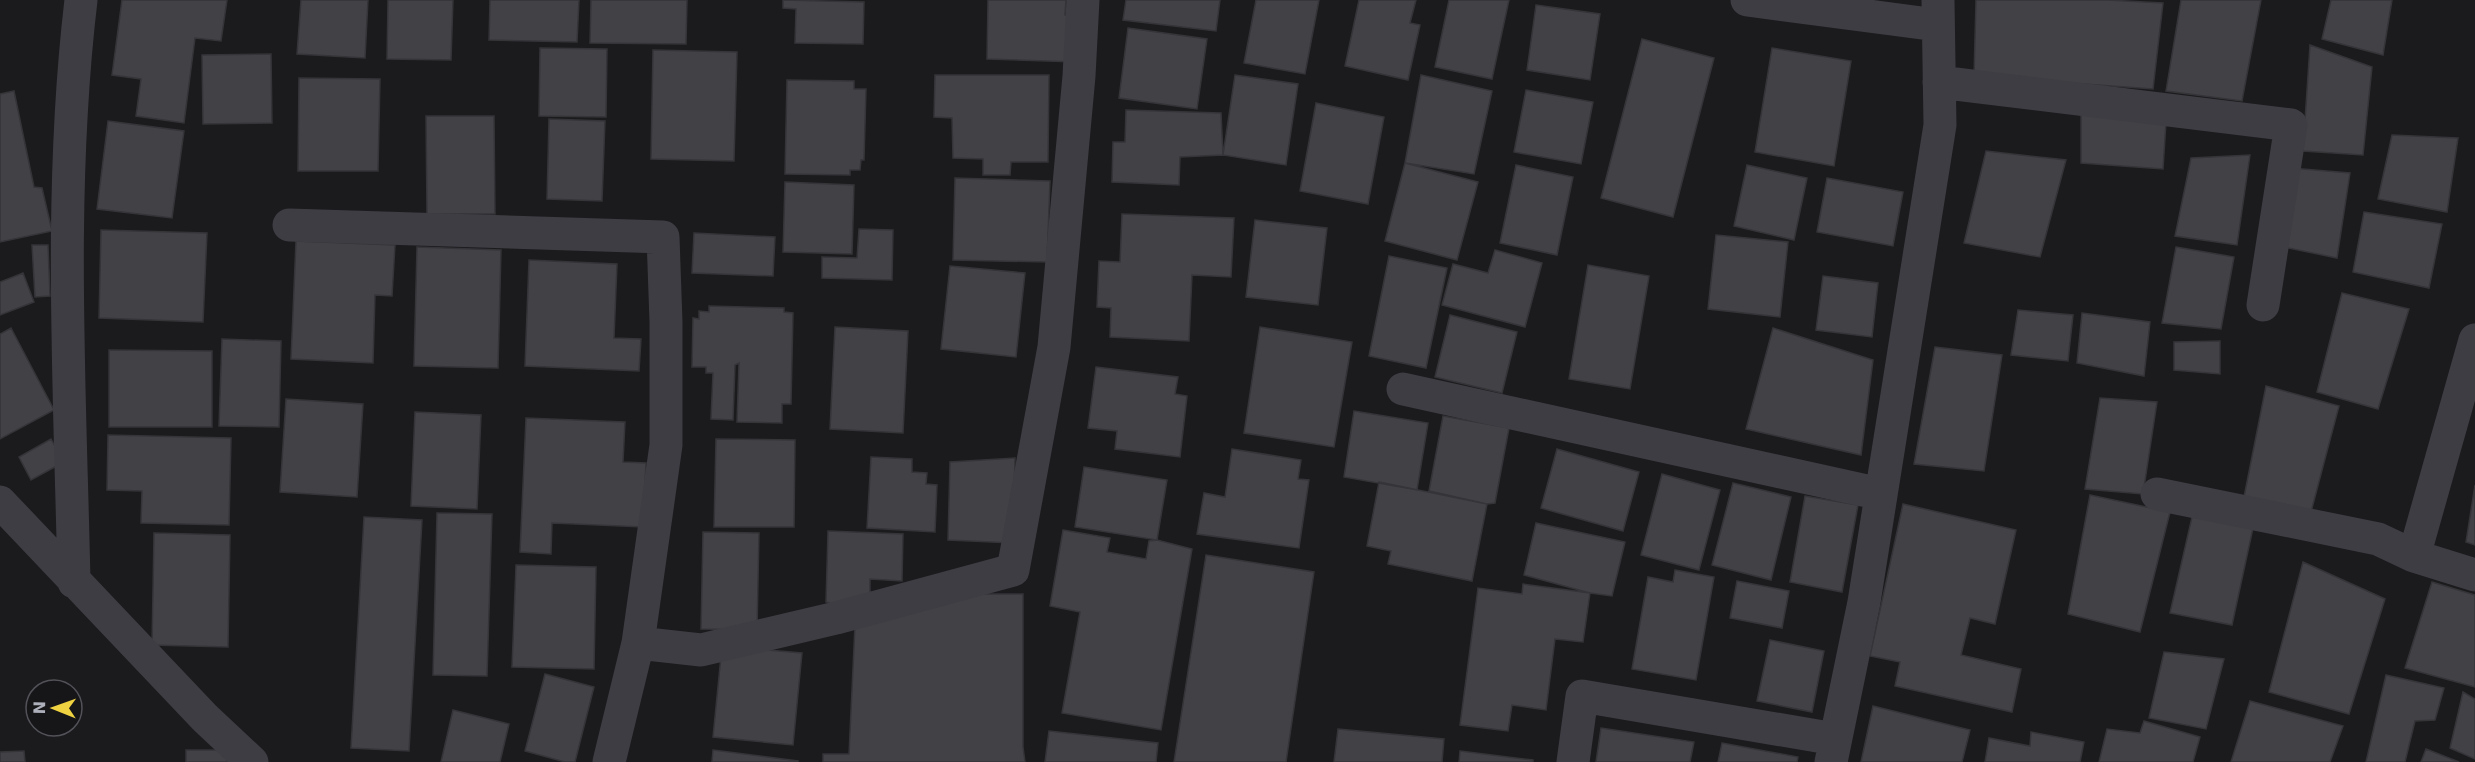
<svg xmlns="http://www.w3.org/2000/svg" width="2475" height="762" font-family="'DejaVu Sans',sans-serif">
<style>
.building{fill:#424246;stroke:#353438;stroke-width:1.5}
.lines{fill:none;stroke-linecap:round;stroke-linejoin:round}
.street{stroke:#3d3d43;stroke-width:33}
</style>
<rect width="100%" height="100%" fill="#1b1a1c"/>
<path class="building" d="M122,0H227L221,41L195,38L184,123L136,116L141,79L112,75Z
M301,0H368L365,58L297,54Z
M388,0H453L451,60L387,59Z
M490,0H579L577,42L489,40Z
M591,0H687L686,44L590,43Z
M783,0L864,2L863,44L795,43L796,9L783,8Z
M988,0H1066L1065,15H1078L1077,62L987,59Z
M1126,0H1220L1216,31L1123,20Z
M1256,0H1319L1305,74L1244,63Z
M1359,0H1416L1410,23L1420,25L1408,80L1345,66Z
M1449,0H1509L1492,79L1435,67Z
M1976,0H2108L2163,3L2153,89L1974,76Z
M2181,0H2261L2242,101L2166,91Z
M2331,0H2392L2383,55L2322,39Z
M1536,5L1600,14L1590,80L1527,70Z
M1128,28L1207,39L1197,109L1119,98Z
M1642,39L1714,58L1673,217L1601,198Z
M2310,45L2372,67L2363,155L2303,151Z
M540,48L607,49L606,117L539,116Z
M1772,48L1851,61L1834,166L1755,152Z
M653,50L737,52L734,161L651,159Z
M271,54L272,123L203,124L202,55Z
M935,75H1049L1048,162H1011L1010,175H983V159L953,158L952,118L934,117Z
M1235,75L1298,84L1286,165L1223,155Z
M1421,75L1492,91L1474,174L1405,163Z
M299,78L380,79L378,171H298Z
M787,80L854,81V89H866L864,160H861L860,170H850V175L785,174Z
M1526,90L1593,102L1581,164L1514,152Z
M14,91L34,187L42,188L52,231L0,242V94Z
M1316,103L1384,117L1368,204L1300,191Z
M1126,110L1221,113L1223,155L1180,157L1179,185L1112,182L1113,142H1125Z
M2081,114L2166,122L2163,169L2081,163Z
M426,116H494L495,214H427Z
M549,119L605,121L602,201L547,199Z
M108,121L184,131L172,218L97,209Z
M2392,135L2458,138L2447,212L2378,199Z
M1986,151L2066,160L2040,257L1964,243Z
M2250,155L2237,245L2175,236L2191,158Z
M1405,163L1478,182L1457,260L1385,241Z
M1516,165L1573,177L1557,255L1500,243Z
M1747,165L1807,178L1794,240L1734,226Z
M2291,168L2350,173L2337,258L2279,246Z
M955,178L1050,181L1047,262L953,260Z
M1827,178L1903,192L1893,246L1817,232Z
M785,182L854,185L852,254L783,252Z
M2364,212L2442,224L2429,288L2353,272Z
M1122,214L1234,218L1231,277L1192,275L1189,341L1110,337L1111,308L1097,307L1099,261L1120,262Z
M1255,220L1327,228L1318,305L1246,297Z
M859,229L893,230L892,280L822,278V257L857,258Z
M101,230L207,233L203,322L99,318Z
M694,233L775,237L773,276L692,273Z
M1716,235L1788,242L1780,317L1708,309Z
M296,241L395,245L392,296L375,295L373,363L291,359Z
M32,245H48L50,296L35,297Z
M417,247L501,250L498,368L414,366Z
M2176,247L2234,257L2221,329L2162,323Z
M1495,250L1542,263L1525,327L1442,305L1453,264L1488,273Z
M1389,256L1447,268L1426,368L1369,356Z
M529,260L617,264L614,338L641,339L639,371L525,366Z
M1588,265L1649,276L1630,389L1569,379Z
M950,266L1025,273L1016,357L941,349Z
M23,273L34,302L0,315V282Z
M1823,276L1878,283L1872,337L1816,330Z
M2342,293L2409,309L2378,409L2317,392Z
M709,306L784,308V312L793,313L791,404H782V423L737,422L739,363L735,365L733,420L711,419L713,373H706V367H692L693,318L699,319V311L709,312Z
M2018,310L2073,315L2068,361L2011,355Z
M2082,313L2150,322L2144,376L2077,363Z
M1450,315L1517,332L1502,393L1435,377Z
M835,327L908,331L903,433L830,429Z
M1260,327L1352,342L1334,447L1244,433Z
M11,328L54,410L0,439V334Z
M1773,328L1873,360L1861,455L1746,429Z
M222,339L281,341L279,427L219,426Z
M2220,341V374L2174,370V342Z
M1935,347L2002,355L1984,471L1914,464Z
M109,350L212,351V427H109Z
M1096,367L1178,377L1175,394L1187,396L1180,457L1115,449L1117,431L1088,428Z
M2266,386L2339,406L2311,512L2244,497Z
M2100,398L2157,402L2143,494L2085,489Z
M286,399L363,404L357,497L280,492Z
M1354,411L1428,423L1417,490L1344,477Z
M415,412L481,415L477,509L411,506Z
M1443,416L1509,428L1495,503L1487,504L1429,491Z
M526,418L625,422L623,462L646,463L643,527L552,523L551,554L520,552Z
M108,435L231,438L229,525L141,523L142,491L107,490Z
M51,439L64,462L31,480L19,457Z
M716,439L795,440L794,527H714Z
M1232,449L1301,460L1298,479L1309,480L1299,548L1197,534L1204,493L1225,497Z
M1557,449L1639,472L1623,531L1541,508Z
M871,457L912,459V472L927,473L926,484L937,485L935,532L867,528Z
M1015,458L1013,543L948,540L950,462Z
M1084,467L1167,480L1157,540L1075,527Z
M1662,474L1720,490L1699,570L1641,555Z
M1379,482L1487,504L1472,581L1388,564L1391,551L1367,546Z
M1733,483L1791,497L1771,580L1712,565Z
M2475,485V545L2466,542Z
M2090,495L2170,512L2140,632L2068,614Z
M1805,496L1858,505L1842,592L1790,582Z
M1903,504L2016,530L1995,624L1970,618L1961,655L2021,669L2012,712L1895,686L1900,662L1870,656Z
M437,513L492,514L487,676L433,675Z
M364,517L422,520L409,751L351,748Z
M2192,517L2253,528L2232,625L2170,613Z
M1536,523L1625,542L1612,596L1590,593L1524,575Z
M1063,530L1110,538L1107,552L1146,559L1149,541L1157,540L1192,549L1161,730L1062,713L1080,612L1050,606Z
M828,531L903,534L902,581L870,579V598L847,609L826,602Z
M703,532L759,533L757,630L701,629Z
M154,533L230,535L228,647L152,645Z
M1206,555L1314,572L1286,762H1174Z
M2303,562L2385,599L2349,714L2269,692Z
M516,565L596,567L594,669L512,667Z
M1675,570L1714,577L1696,680L1632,669L1648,577L1673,582Z
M1737,581L1789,591L1782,628L1730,618Z
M2432,582L2475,595V687L2405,668Z
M1523,584L1590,593L1583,642L1555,639L1546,710L1512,705L1508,731L1460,725L1478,588L1522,594Z
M969,594H1023V747L1025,762H823V754H849L855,625Z
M1770,640L1824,651L1812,712L1757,701Z
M722,646L802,653L793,745L713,737Z
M2164,652L2224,659L2206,729L2149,718Z
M545,674L594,687L575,762H565L525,751Z
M2386,675L2444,688L2435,720L2415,721L2405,762H2366Z
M2463,692L2475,699V759L2450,748Z
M2250,701L2343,726L2330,762H2231Z
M1873,706L1970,730L1962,762H1861Z
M453,710L509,724L500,762H441Z
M2144,721L2200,737L2193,762H2099L2107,729L2140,733Z
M1601,728L1694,742L1690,762H1596Z
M1338,729L1444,739L1442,762H1334Z
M1049,731L1158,743L1156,762H1045Z
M2031,732L2084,742L2080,762H1985L1989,738L2030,746Z
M1722,743L1798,757L1797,762H1718Z
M2426,749L2459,762H2421Z
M186,750H227V762H186Z
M713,750L798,761V762H712Z
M24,751L25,762H0V752Z
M1460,751L1533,760V762H1459Z"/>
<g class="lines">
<path class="street" d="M1747,0L1937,25
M1939,82L2291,125L2263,305
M289,225L663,237L666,322V445L638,643L609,762
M2475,340L2414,556L2475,575
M1403,389L1881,494
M2157,494L2378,539L2414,556
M0,502L205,718L252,762
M74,582C70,389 58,193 81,0
M638,643L701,650L836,618L1013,570L1054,347L1079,76L1083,0
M1573,762L1582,696L1835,739
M1831,762L1864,602L1940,125L1938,0"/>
</g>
<g transform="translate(54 708) rotate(271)"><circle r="28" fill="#161517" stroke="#525359" stroke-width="1.5"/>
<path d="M0-4.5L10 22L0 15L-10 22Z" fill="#eed241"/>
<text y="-9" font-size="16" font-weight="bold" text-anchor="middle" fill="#adafbb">N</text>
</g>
</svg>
